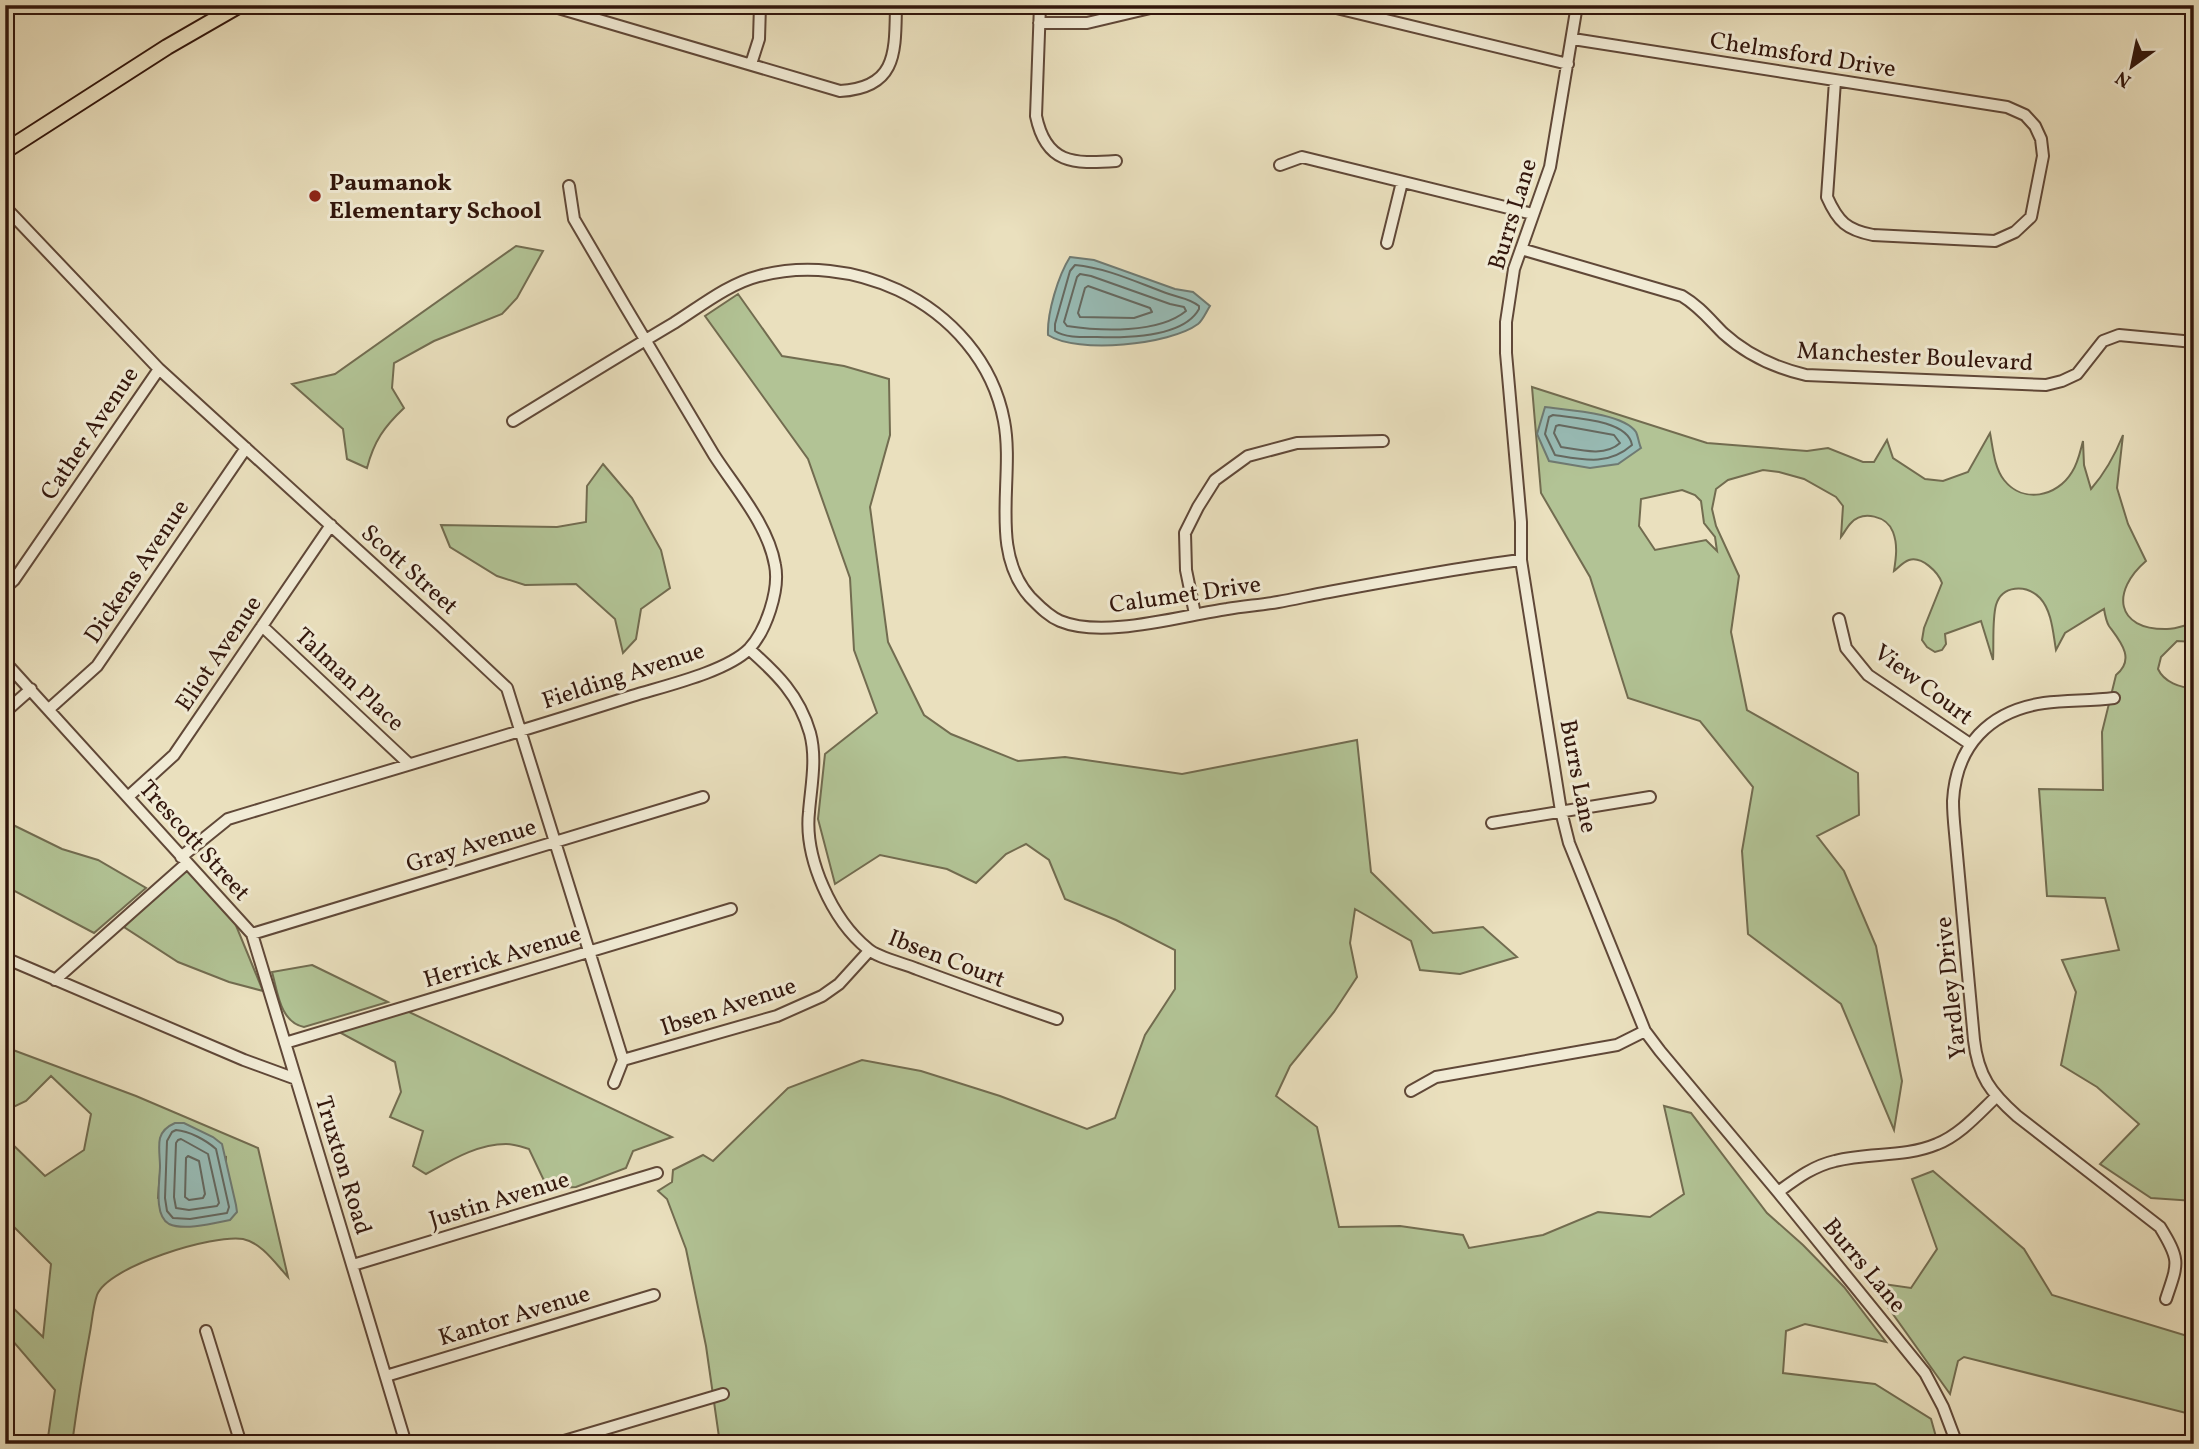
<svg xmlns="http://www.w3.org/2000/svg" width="2199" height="1449" font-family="Vollkorn,serif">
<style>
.green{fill:#b2c395;stroke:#726c50;stroke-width:2;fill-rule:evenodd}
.water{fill:#98bcb6;stroke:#6f7a72;stroke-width:2}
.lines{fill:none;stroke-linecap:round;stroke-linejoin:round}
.shore{stroke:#656961;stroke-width:2}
.minor-casing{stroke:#604838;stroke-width:14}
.major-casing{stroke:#32160c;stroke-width:18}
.minor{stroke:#f1ebd5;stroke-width:10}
.major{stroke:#eae0be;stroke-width:14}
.poi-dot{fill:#8f2418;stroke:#f1ebd5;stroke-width:2.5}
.labels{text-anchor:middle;stroke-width:6;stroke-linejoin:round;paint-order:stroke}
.street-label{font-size:24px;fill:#32160c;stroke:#f1ebd5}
.poi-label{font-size:24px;font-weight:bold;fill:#32160c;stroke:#f1ebd5;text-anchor:start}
</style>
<rect width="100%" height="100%" fill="#eae0be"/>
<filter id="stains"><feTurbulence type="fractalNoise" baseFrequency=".00286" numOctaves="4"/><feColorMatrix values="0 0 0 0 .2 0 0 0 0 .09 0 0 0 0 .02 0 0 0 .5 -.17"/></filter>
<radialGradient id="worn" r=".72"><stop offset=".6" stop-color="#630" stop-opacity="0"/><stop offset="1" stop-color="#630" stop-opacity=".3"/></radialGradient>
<path class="green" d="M516,246L543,251L517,298L502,314L434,341L394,363L392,388L404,408C384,427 374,441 367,468L347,459L343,429L292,384L335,374Z
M738,294L782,356L844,366L889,379L890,435L870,507L888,642L924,715L951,734L1018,761L1065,757L1182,774L1357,740L1371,872L1433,933L1483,927L1517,957L1460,974L1420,970L1411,941L1355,909L1350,943L1357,977L1334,1012L1290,1066L1276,1096L1317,1127L1339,1227L1400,1226L1463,1235L1469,1248L1543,1235L1598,1212L1650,1217L1684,1194L1664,1106L1691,1113L1767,1213L1803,1245L1844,1287L1886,1342L1805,1324L1786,1331L1783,1373L1875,1384L1931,1419L1938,1444H720L706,1346L686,1249L667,1199L658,1191L672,1182L673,1170L703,1155L713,1161L788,1088L862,1060L921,1071L1000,1096L1087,1129L1115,1118L1145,1035L1175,989V950L1116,920L1065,899L1049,860L1026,844L1006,854L976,883L947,869L880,855L835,884L818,819L825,754L877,713L854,650L850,578L808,459L705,316Z
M1532,387L1707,443L1807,451L1828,448L1863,462H1874L1887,440L1893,458L1925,479L1943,481L1968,472L1990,433C1993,448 1994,467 2004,480C2023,504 2057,497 2072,472C2078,463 2080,452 2083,441L2084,465L2091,489C2105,473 2115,455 2123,435L2117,488L2128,524L2146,561C2111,591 2115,630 2167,629C2176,629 2185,625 2194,623V642L2177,641L2161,657L2158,669C2164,682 2180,688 2194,688V1201L2151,1198L2100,1164L2139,1124L2097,1087L2061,1065L2076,992L2062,960L2119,950L2105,898L2047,896L2039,789L2103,790L2102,732L2116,675C2136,659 2120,641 2109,626C2106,621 2105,615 2104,609L2065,633L2056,650C2053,633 2052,611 2040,598C2026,584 2002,585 1996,605C1992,620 1994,644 1993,660L1981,621L1945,634L1946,644L1942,650L1935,652L1927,647L1922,640L1924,628L1942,583C1938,572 1922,556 1909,560C1903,562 1898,568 1894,571C1896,558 1898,545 1893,532C1887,516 1863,510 1851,523C1847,527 1844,533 1841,537L1843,506L1836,497L1804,479L1779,472L1763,470L1728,480L1716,489L1712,509L1716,526L1739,576L1731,632L1747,710L1858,773L1859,815L1817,836L1844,871L1876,946L1902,1081L1894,1130L1841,1004L1748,934L1742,851L1753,787L1700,721L1628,698L1590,577L1541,493ZM1682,490L1695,495L1701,501L1704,523L1715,537L1717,551L1706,540L1655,550L1639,526L1641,499Z
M603,464L632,498L661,550L670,588L641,609L636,639L623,653L615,619L576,584L525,585L497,576L450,547L441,525L557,527L586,522L587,486Z
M5,821L62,849L98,860L146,888L94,933L5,886Z
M185,868L235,923L263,991L229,982L178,962L124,927Z
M312,965L388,1002L304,1027C280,1022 278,993 272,972Z
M407,1011L672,1137L633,1151L626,1168L576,1187L548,1189L529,1149C522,1147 514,1144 506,1144C477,1144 450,1161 426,1174L413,1166L423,1131L390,1117L401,1092L395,1062L339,1032Z
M5,1047L136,1096L258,1148L288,1277C275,1263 262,1243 243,1239C214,1234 108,1266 97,1295C93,1307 92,1321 90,1332C83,1369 77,1407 72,1444H47L55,1390L5,1332V1300L43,1337L51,1264L5,1218V1168L8,1140L45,1176L84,1150L91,1114L51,1076L26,1101L5,1111ZM226,1157V1170L236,1212L158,1198L160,1173Z
M1933,1171L2024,1249L2052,1295L2194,1338V1415L1964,1357L1958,1361L1950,1394L1870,1282L1911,1288L1937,1249L1912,1179Z"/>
<path class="water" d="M1070,257L1094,260L1175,289L1193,292L1210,306C1206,312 1203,320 1198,324C1170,345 1077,354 1048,335C1047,313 1058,276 1070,257Z
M1545,407C1567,410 1623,413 1636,432C1638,436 1639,444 1641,448L1618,464L1590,468L1549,461L1537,434Z
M175,1123H184L213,1137L222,1144L236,1205L237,1212L230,1220C215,1223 184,1231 169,1224C153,1215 160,1181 160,1166C160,1158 158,1146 160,1138C162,1131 168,1126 175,1123Z"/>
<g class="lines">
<path class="shore" d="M1075,265C1108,268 1138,283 1169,294C1180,298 1189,298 1199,306V309C1183,338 1126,338 1097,337C1084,337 1065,338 1055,331V324L1070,271Z
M1080,274L1091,276L1170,304L1184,307L1186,311C1158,334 1100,331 1067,326L1064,322L1077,277Z
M1088,286L1150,308L1152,312L1134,318L1080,317L1078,313L1085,288Z
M1553,415C1575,418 1628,420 1632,445C1608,466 1584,460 1555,455L1545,434L1549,417Z
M1559,425L1614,435L1620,443C1605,457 1580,450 1561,447L1554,433L1556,426Z
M176,1130C189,1131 206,1140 216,1149L229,1207L227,1213L190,1219L173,1218L167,1211L165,1198L167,1141L172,1132Z
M181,1139L208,1154L219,1203L217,1206L189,1210L176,1208L174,1197L176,1143L178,1140Z
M188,1156L199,1161L205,1194L203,1198L189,1200L185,1197L186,1158Z"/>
<defs>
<path id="minor" d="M548,5L840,91C898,88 895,51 896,5
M1040,5L1036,116C1046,164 1073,164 1116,161
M1324,5L1568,64
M1577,5L1550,167L1514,269L1506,322V353L1521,522V560L1561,811L1569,843L1645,1031L1660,1051L1778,1192L1925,1373L1943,1407L1957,1444
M1039,23H1087L1163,5
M1573,39L2007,107L2025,115L2035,126L2041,139L2043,156L2031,217L2015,232L1995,241L1873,235C1847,230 1838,222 1827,197L1835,81
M751,64L759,39L760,5
M1280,165L1302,157L1533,214
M5,207L159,369L442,627L507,688L623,1060
M1387,243L1402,182
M1521,249L1682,296C1699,306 1710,320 1723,333C1746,354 1776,368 1806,375L2046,385L2062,381L2077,374L2103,341L2119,335L2194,342
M513,421C567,388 620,355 674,323C701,306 728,284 759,276C805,264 855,270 898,290C951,315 993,362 1004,421C1015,478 988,550 1030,597C1039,606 1048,616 1060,621C1103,639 1180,616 1227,609C1244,606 1261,605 1278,602C1295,599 1312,595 1329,592C1393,580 1457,568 1521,560
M5,588L14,580L159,369
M1195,614L1186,570L1185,533L1198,507L1215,480L1248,456L1297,443L1383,441
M1839,619L1846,648L1868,675L1970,744
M262,626L409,764
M749,649C777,674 799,695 810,733C817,759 811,786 809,812C804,858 832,920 868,949C878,958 903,963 917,969C963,986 1010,1003 1057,1019
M5,662L252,934L296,1079
M2114,698C2091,701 2067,700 2044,703C1989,711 1956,746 1953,801C1953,812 1954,823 1955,833L1974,1040C1978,1076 1991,1093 2017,1116L2160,1227C2181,1261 2178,1263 2166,1299
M49,709L97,666L246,448
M5,712L31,689
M129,796L174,755L331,525
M1492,823L1650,797
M181,857L228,819C363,778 498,739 632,696C664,686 726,672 749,649C766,631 780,590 775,565C768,525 736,489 714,455C667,377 620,298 574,219L569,186
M252,934L703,797
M5,958L244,1060L296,1079L406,1444
M55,980L187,863
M285,1043L731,909
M623,1060L777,1016L822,996L839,984L869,951
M614,1083L623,1060
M1411,1091L1436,1077L1617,1045L1645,1031
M1778,1192C1796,1179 1813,1166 1835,1161C1869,1152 1904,1158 1937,1144C1960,1135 1978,1114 1996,1097
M353,1265L657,1173
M206,1331L241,1444
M386,1376L654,1295
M554,1444L723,1394"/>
<path id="major" d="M5,151L167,47L240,5"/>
</defs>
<use href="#minor" class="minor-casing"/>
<use href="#major" class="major-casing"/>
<use href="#minor" class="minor"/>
<use href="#major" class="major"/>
</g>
<circle class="poi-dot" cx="315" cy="196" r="7"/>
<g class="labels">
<g class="street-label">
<text transform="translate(1803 54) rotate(9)" y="8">Chelmsford Drive</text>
<text transform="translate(1512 214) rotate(-73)" y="8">Burrs Lane</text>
<text transform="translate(1915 356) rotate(3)" y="8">Manchester Boulevard</text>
<text transform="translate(89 433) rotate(-56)" y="8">Cather Avenue</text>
<text transform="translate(410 569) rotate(42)" y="8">Scott Street</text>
<text transform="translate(136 571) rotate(-56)" y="8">Dickens Avenue</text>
<text transform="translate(1185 594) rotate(-8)" y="8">Calumet Drive</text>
<text transform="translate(218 653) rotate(-56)" y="8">Eliot Avenue</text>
<text transform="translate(623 675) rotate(-18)" y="8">Fielding Avenue</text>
<text transform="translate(350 679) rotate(43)" y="8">Talman Place</text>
<text transform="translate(1924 684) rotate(37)" y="8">View Court</text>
<text transform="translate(1579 776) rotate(79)" y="8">Burrs Lane</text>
<text transform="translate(195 840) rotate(48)" y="8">Trescott Street</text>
<text transform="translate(471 845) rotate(-17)" y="8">Gray Avenue</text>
<text transform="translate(502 956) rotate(-17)" y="8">Herrick Avenue</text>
<text transform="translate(947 958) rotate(21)" y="8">Ibsen Court</text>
<text transform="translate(1950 988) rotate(-96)" y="8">Yardley Drive</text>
<text transform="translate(728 1006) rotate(-18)" y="8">Ibsen Avenue</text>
<text transform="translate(344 1165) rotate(73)" y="8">Truxton Road</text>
<text transform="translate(499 1199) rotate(-17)" y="8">Justin Avenue</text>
<text transform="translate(1865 1265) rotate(50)" y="8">Burrs Lane</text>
<text transform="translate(514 1315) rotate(-17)" y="8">Kantor Avenue</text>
</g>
<g class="poi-label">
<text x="329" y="190">Paumanok<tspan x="329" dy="28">Elementary School</tspan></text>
</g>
</g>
<rect width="2199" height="1449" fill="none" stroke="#eae0be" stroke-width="28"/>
<rect x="7" y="7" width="2185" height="1435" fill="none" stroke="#32160c" stroke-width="3.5"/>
<rect x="14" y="14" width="2171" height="1421" fill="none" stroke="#32160c" stroke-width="2"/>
<g transform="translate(2132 66) rotate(213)" stroke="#f1ebd5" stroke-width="5" paint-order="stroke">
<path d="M0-5L12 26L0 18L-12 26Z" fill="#32160c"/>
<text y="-10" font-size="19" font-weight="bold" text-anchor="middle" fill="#32160c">N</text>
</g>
<rect width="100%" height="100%" filter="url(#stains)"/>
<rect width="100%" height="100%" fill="url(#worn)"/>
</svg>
